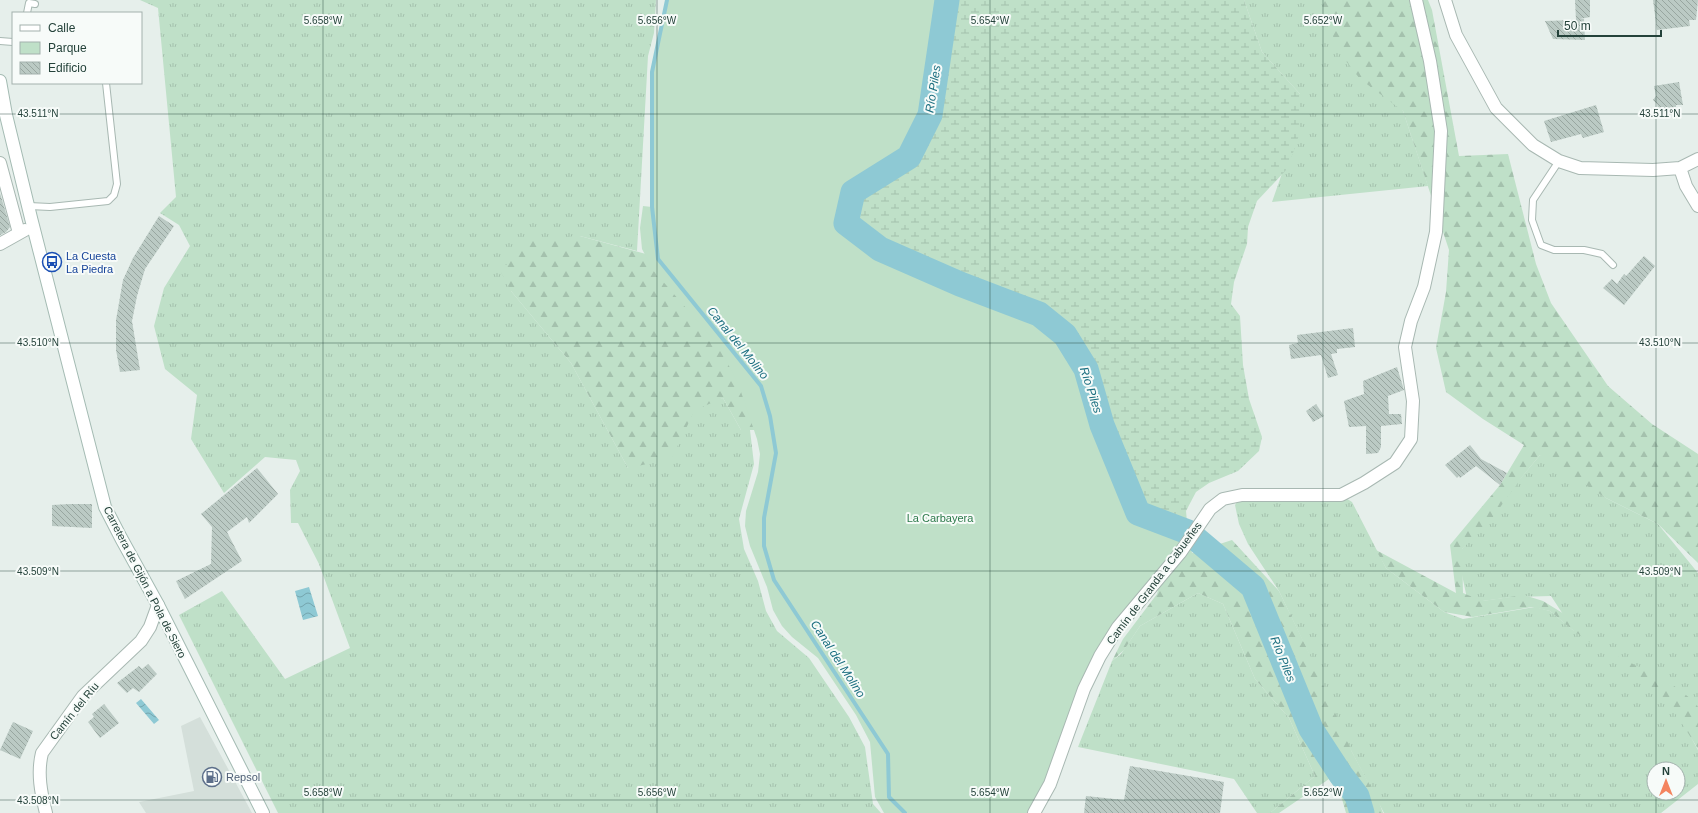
<svg xmlns="http://www.w3.org/2000/svg" width="1698" height="813" font-family="Helvetica,sans-serif">
<style>
.built{fill:#d4dfda}
.grass{fill:url(#grass-tufts);fill-rule:evenodd}
.forest{fill:url(#forest-firs)}
.wetland{fill:url(#wetland-marsh)}
.park{fill:#bfe0c8}
.water{fill:url(#water-waves)}
.lines{fill:none;stroke-linecap:round;stroke-linejoin:round}
.stream{stroke:#8ec9d4;stroke-width:4}
.river{stroke:#8ec9d4;stroke-width:25}
.building{fill:url(#building-back-hatch)}
.lane-casing{stroke:#a8b8b2;stroke-width:8}
.street-casing{stroke:#a8b8b2;stroke-width:14}
.secondary-casing{stroke:#a4bbb3;stroke-width:14}
.lane{stroke:#fff;stroke-width:6}
.street{stroke:#fff;stroke-width:12}
.secondary{stroke:#fff;stroke-width:12}
.ticks{fill:none;stroke:#24423a;stroke-width:1;stroke-opacity:0.45}
.labels{text-anchor:middle;stroke-width:4;stroke-linejoin:round;paint-order:stroke}
.transit-label{font-size:11px;fill:#164399;stroke:#f7fbf9;text-anchor:start}
.park-label{font-size:11px;fill:#2d7a4b;stroke:#f7fbf9}
.street-label{font-size:11px;fill:#24423a;stroke:#f7fbf9}
.service-label{font-size:11px;fill:#4e5e75;stroke:#f7fbf9;text-anchor:start}
.water-label{font-size:12px;font-style:italic;fill:#1c6f80;stroke:#f7fbf9}
.ticks-label{font-size:10px;text-anchor:middle;fill:#24423a;stroke:#f7fbf9;stroke-width:4;stroke-linejoin:round;paint-order:stroke}
</style>
<defs>
<pattern id="grass-tufts" width="24" height="20" patternUnits="userSpaceOnUse"><rect width="24" height="20" fill="#bfe0c8"/><path d="M3 7l-1-3M5 7V3M7 7l1-3M15 17l-1-3M17 17v-4M19 17l1-3" fill="none" stroke="#a4c1ad"/></pattern>
<pattern id="forest-firs" width="22" height="20" patternUnits="userSpaceOnUse"><rect width="22" height="20" fill="#bfe0c8"/><path d="M5 1l3.5 6h-7zM16 11l3.5 6h-7z" fill="#a4c1ad"/></pattern>
<pattern id="wetland-marsh" width="20" height="14" patternUnits="userSpaceOnUse"><rect width="20" height="14" fill="#bfe0c8"/><path d="M1 5h8M5 5V1M11 12h8M15 12V8" fill="none" stroke="#a4c1ad"/></pattern>
<pattern id="water-waves" width="16" height="10" patternUnits="userSpaceOnUse"><rect width="16" height="10" fill="#8ec9d4"/><path d="M0 5q4-4 8 0t8 0" fill="none" stroke="#74a5ad"/></pattern>
<pattern id="building-back-hatch" width="6" height="6" patternUnits="userSpaceOnUse"><rect width="6" height="6" fill="#bbcac4"/><path d="M-1 5l2 2M0 0l6 6M5-1l2 2" fill="none" stroke="#98a6a0"/></pattern>
</defs>
<rect width="100%" height="100%" fill="#e6efeb"/>
<path class="built" d="M200,717L252,813H146L139,802L194,791L181,726Z"/>
<path class="grass" d="M140,0H656L654,33L648,56L637,251L580,236L511,291L571,363L628,468L694,406L723,398L741,430H750L754,464L739,519L744,549L758,581L766,611L777,631L809,658L849,717L865,747L873,804L881,813H278L179,615L222,591L285,679L350,648L319,564L298,523H291L290,490L300,471L296,460L265,457L224,493L191,439L197,395L165,369L154,326L164,288L190,246L179,225L160,213L176,197L158,8Z
M1244,0H1327L1403,111L1428,186L1272,202L1300,122V94L1262,52Z
M1540,455L1557,459L1606,498L1658,524L1698,573V727L1677,705L1693,741L1698,750V784L1661,813H1384L1334,718L1309,654L1279,591L1248,544L1239,524L1235,505L1242,495H1341L1352,502L1386,568L1444,612L1463,619L1535,607L1550,611L1574,631L1551,596L1512,597L1468,603L1462,575V549ZM1654,769H1678V793H1654Z
M1198,593L1223,604L1255,679L1289,718L1315,776L1270,813H1257L1234,779L1078,747L1112,661L1121,654L1140,626Z"/>
<path class="forest" d="M1321,0H1428L1432,10L1459,156L1508,154L1536,264L1551,303L1608,386L1652,424L1698,454V563L1658,524L1606,498L1540,455L1522,477L1488,524L1462,549L1463,593L1482,601L1524,595L1543,601L1574,620L1619,657L1669,682L1695,702L1698,707V749L1673,709L1636,676L1570,628L1550,611L1532,607L1473,617L1444,612L1386,568L1376,550L1456,593L1450,545L1500,485L1524,445L1483,419L1446,392L1436,348L1446,292L1449,250L1403,111L1360,79L1338,51Z
M580,236L679,263L787,430H741L723,398L695,410L671,459L628,468L571,363L511,291L501,272L525,240Z
M1188,532L1192,553L1232,540L1279,591L1311,657L1352,752L1379,802L1383,813H1346L1342,799L1329,779L1279,813H1270L1315,776L1289,718L1255,679L1223,604L1198,593L1140,626L1124,650L1112,661L1123,639L1157,594L1161,579Z"/>
<path class="wetland" d="M947,0H1244L1262,52L1300,94V132L1288,168L1257,201L1248,227L1247,244L1234,282L1231,304L1240,316L1243,365L1249,399L1262,437L1259,451L1238,471L1209,483L1196,492L1186,511L1188,532L1138,513L1102,425L1086,369L1039,314L960,284L880,249L846,223L853,192L909,157L930,115Z"/>
<path class="park" d="M667,0H947L930,115L909,157L853,192L847,223L880,249L960,284L1039,314L1065,335L1086,369L1102,425L1138,513L1188,532L1118,627L1034,813H884L875,797L870,742L856,715L818,658L792,637L782,626L773,610L767,587L750,546L745,526L746,511L758,472L760,454L757,439L739,386L719,346L653,270L642,249L640,228L643,206L652,207V72Z"/>
<path class="water" d="M309,587L318,616L303,620L295,591Z
M141,699L159,720L154,724L136,703Z"/>
<g class="lines">
<path class="stream" d="M667,0L652,72V207L658,259L761,386L770,416L776,453L764,518V546L774,580L888,754L889,797L905,813"/>
<path class="river" d="M947,0L930,115L909,157L853,192L846,223L880,249L960,284L1039,314L1065,335L1086,369L1102,425L1138,513L1188,532L1253,587L1311,729L1341,775L1357,796L1362,813"/>
</g>
<path class="building" d="M1575,0H1590V17L1580,19H1584L1585,40L1553,39L1545,21L1576,20Z
M1653,0H1698L1696,20H1689L1690,26L1657,30Z
M1679,82L1683,105H1676V109L1665,111L1664,107L1658,108L1657,104L1653,100L1656,96L1654,86Z
M1596,105L1604,132L1583,138L1581,134L1551,142L1544,121Z
M0,193L10,227L6,232L0,235Z
M159,216L174,226L145,269L137,296L132,321L140,370L120,372L116,350V320L123,280L133,258Z
M1644,256L1655,266L1624,305L1603,288L1612,279L1617,284L1624,274L1626,276Z
M1353,328L1355,347L1337,349V353L1331,354L1338,375L1328,378L1321,355L1291,359L1289,345L1298,343L1297,335Z
M1397,367L1404,390L1388,396L1389,414H1401L1402,424L1381,426V447L1378,453L1366,454V426L1349,427L1344,401L1364,394L1363,381Z
M1316,404L1324,416L1313,422L1306,411Z
M1470,445L1481,459L1507,473L1500,485L1476,466L1460,478L1459,476L1457,478L1445,465Z
M257,468L278,494L249,523L247,517L227,532L242,561L185,599L176,581L211,564L212,527L201,514Z
M70,504H92V528L52,526V505Z
M148,664L157,674L139,692L133,688L127,693L117,683L139,666L142,669Z
M104,704L119,723L100,738L88,722L94,717L92,714Z
M13,722L33,731L20,759L0,750Z
M1130,766L1224,782L1220,813H1084L1086,796L1124,800Z"/>
<g class="lines">
<defs>
<path id="lane" d="M27,13L29,3L35,4
M0,41L13,42
M1559,161L1533,200L1532,220L1541,245L1554,250H1584L1602,254L1613,265
M29,206L50,207L108,201L114,195L117,184L106,83"/>
<path id="street" d="M1445,0L1456,35L1496,108L1533,145L1559,161L1580,168L1653,170L1680,168L1698,159
M0,163L19,233
M1680,168L1686,186L1698,206
M0,244L25,230
M46,813C41,793 37,773 42,753L83,696L141,641L150,627L158,605
M1034,813L1050,784L1084,689L1100,656L1118,627L1180,553L1210,509L1223,499L1242,495H1341L1364,483L1395,463L1411,439L1413,401L1405,347L1411,321L1424,287L1436,232L1441,131L1430,61L1416,0"/>
<path id="secondary" d="M0,81L6,115L31,218L105,507L121,538L158,605L263,813"/>
</defs>
<use href="#lane" class="lane-casing"/>
<use href="#street" class="street-casing"/>
<use href="#secondary" class="secondary-casing"/>
<use href="#lane" class="lane"/>
<use href="#street" class="street"/>
<use href="#secondary" class="secondary"/>
</g>
<path class="ticks" d="M323,0V813M657,0V813M990,0V813M1323,0V813M1656,0V769M0,114H1698M0,343H1698M0,571H1698M1656,793V813M0,800H1698"/>
<defs>
<symbol id="bus-ring" viewBox="-11 -11 22 22"><circle r="9.5" fill="#f7fbf9" stroke="#1a4fb4" stroke-width="1.5"/><path d="M-5-6H5V4H4V6H2V4H-2V6H-4V4H-5ZM-3.5-4V0h7V-4ZM-3.5 1.2v1.5H-2V1.2ZM2 1.2v1.5H3.5V1.2Z" fill="#1a4fb4"/></symbol>
<symbol id="fuel-ring" viewBox="-11 -11 22 22"><circle r="9.5" fill="#f7fbf9" stroke="#5c6f8a" stroke-width="1.5"/><path d="M-5.5-6h7V0h2V4h1.3V-2.5L3-4.5l.8-.8L6-3V5H2.5V1h-1V6h-7ZM-4.2-4.7v3.2H.2V-4.7Z" fill="#5c6f8a"/></symbol>
</defs>
<g fill-rule="evenodd">
<use href="#bus-ring" x="41" y="251" width="22" height="22"/>
<use href="#fuel-ring" x="201" y="766" width="22" height="22"/>
</g>
<g class="labels">
<g class="transit-label">
<text x="66" y="260">La Cuesta<tspan x="66" dy="13">La Piedra</tspan></text>
</g>
<g class="park-label">
<text x="940" y="522">La Carbayera</text>
</g>
<g class="street-label">
<text transform="translate(145 582) rotate(63)" y="4">Carretera de Gijón a Pola de Siero</text>
<text transform="translate(1154 583) rotate(-53)" y="4">Camín de Granda a Cabueñes</text>
<text transform="translate(74 711) rotate(-51)" y="4">Camín del Ríu</text>
</g>
<g class="service-label">
<text x="226" y="781">Repsol</text>
</g>
<g class="water-label">
<text transform="translate(933 89) rotate(-81)" y="4">Río Piles</text>
<text transform="translate(738 343) rotate(51)" y="4">Canal del Molino</text>
<text transform="translate(1091 390) rotate(72)" y="4">Río Piles</text>
<text transform="translate(838 659) rotate(57)" y="4">Canal del Molino</text>
<text transform="translate(1283 659) rotate(68)" y="4">Río Piles</text>
</g>
</g>
<g class="ticks-label">
<text x="323" y="24">5.658°W</text>
<text x="657" y="24">5.656°W</text>
<text x="990" y="24">5.654°W</text>
<text x="1323" y="24">5.652°W</text>
<text x="38" y="117">43.511°N</text>
<text x="1660" y="117">43.511°N</text>
<text x="38" y="346">43.510°N</text>
<text x="1660" y="346">43.510°N</text>
<text x="38" y="575">43.509°N</text>
<text x="1660" y="575">43.509°N</text>
<text x="323" y="796">5.658°W</text>
<text x="657" y="796">5.656°W</text>
<text x="990" y="796">5.654°W</text>
<text x="1323" y="796">5.652°W</text>
<text x="38" y="804">43.508°N</text>
</g>
<rect x="12" y="12" width="130" height="72" fill="#f7fbf9" stroke="#a3b1ad"/>
<rect x="20" y="25" width="20" height="6" fill="#ffffff" stroke="#a3b1ad"/>
<text x="48" y="32" font-size="12" fill="#24423a">Calle</text>
<rect x="20" y="42" width="20" height="12" fill="#bfe0c8" stroke="#a3b1ad"/>
<text x="48" y="52" font-size="12" fill="#24423a">Parque</text>
<rect x="20" y="62" width="20" height="12" fill="url(#building-back-hatch)" stroke="#a3b1ad"/>
<text x="48" y="72" font-size="12" fill="#24423a">Edificio</text>
<g transform="translate(1666 781)"><circle r="19" fill="#f7fbf9" stroke="#a3b1ad"/>
<path d="M0-3L7 15L0 10L-7 15Z" fill="#f4845f"/>
<text y="-6" font-size="11" font-weight="bold" text-anchor="middle" fill="#24423a">N</text>
</g>
<path d="M1558 30v6h103v-6" fill="none" stroke="#24423a" stroke-width="2"/>
<text x="1564" y="30" font-size="12" fill="#24423a" stroke="#f7fbf9" stroke-width="3" paint-order="stroke">50 m</text>
</svg>
